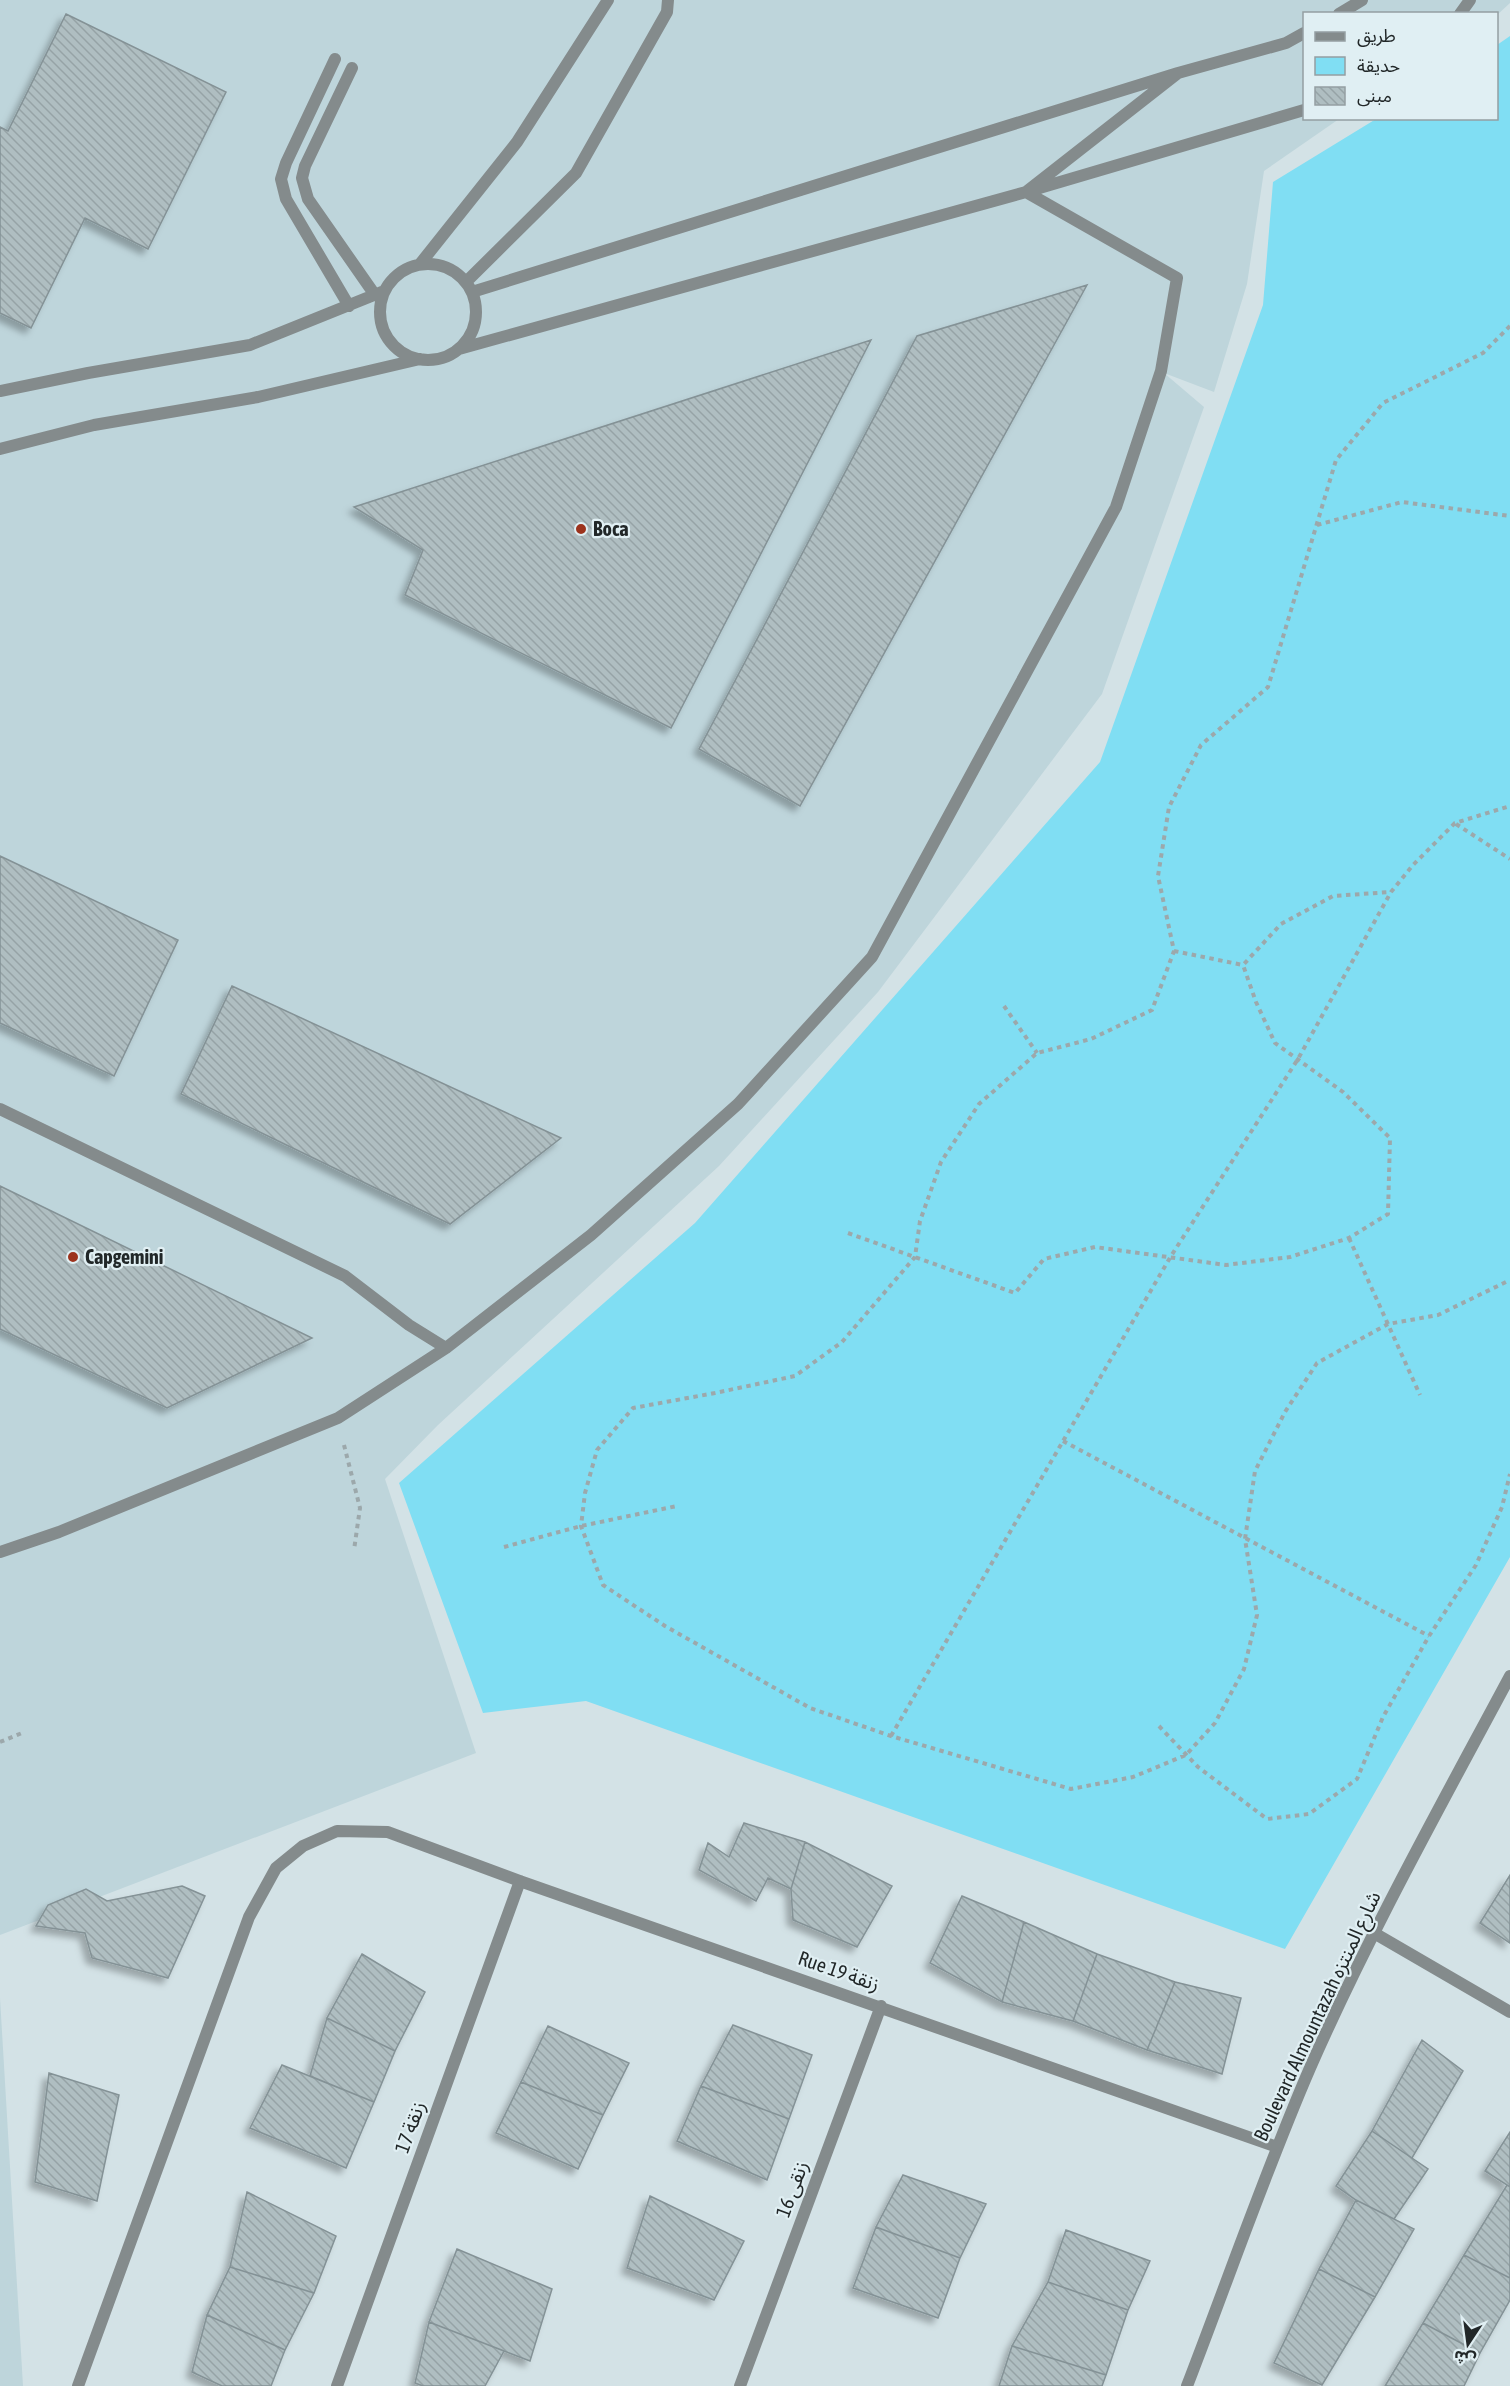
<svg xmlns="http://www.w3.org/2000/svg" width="1510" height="2386" font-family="'Asap Condensed','Noto Sans Arabic',sans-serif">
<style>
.built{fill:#bed5db}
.park{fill:#80def3}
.building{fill:url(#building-back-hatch);stroke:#849296;stroke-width:1.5;filter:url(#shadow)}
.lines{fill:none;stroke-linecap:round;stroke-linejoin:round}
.path{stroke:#9ca8ab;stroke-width:4;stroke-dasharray:4.5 4.5;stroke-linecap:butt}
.lane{stroke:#848b8c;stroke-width:12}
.street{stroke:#848b8c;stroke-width:12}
.poi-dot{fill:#9c331d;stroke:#e0eff3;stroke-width:2}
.labels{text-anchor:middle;stroke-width:4.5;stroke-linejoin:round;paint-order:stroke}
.poi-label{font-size:20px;font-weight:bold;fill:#212728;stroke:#e0eff3;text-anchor:start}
.street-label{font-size:20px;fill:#212728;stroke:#e0eff3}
</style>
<defs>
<pattern id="building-back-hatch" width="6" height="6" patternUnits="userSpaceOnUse" patternTransform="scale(1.5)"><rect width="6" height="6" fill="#afbec1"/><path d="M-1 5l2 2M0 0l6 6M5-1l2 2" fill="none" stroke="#96a3a6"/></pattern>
<filter id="shadow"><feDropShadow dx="-5.5" dy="5.5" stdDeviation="3" flood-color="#0004"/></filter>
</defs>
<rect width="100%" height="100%" fill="#d3e2e6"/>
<path class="built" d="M0,0H1510V3L1497,15L1496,14H1304V118L1339,119L1264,171L1247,284L1214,392L1164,373L1204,407L1102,694L878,992L719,1166L438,1425L385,1479L476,1753L0,1935Z
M0,1998L23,2386H0Z"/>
<path class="park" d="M1510,36V1557L1285,1949L586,1701L483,1713L399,1483L695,1223L1100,762L1263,305L1273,182L1376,119L1496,118L1497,45Z"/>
<path class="building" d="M66,14L226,92L148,249L85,218L31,328L0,313V127L8,131Z
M1087,285L800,806L699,749L917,336Z
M871,340L671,728L405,595L423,550L354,507Z
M0,856L178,940L114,1076L0,1023Z
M232,986L561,1138L450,1224L181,1094Z
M0,1186L312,1338L167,1408L0,1329Z
M744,1823L805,1842L791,1889L768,1878L756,1901L699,1870L708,1843L729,1857Z
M805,1842L892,1886L857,1947L793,1920L791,1889Z
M1510,1875V1943L1480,1923Z
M182,1886L205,1896L168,1978L92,1958L85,1933L36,1926L48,1905L86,1889L107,1901Z
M962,1896L1024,1922L1002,2002L930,1963Z
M1024,1922L1097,1954L1073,2021L1002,2002Z
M362,1954L425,1992L395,2051L327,2018Z
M1097,1954L1175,1982L1147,2050L1073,2021Z
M1175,1982L1241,1998L1222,2074L1147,2050Z
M327,2018L395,2051L374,2102L310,2076Z
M733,2025L812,2055L789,2119L701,2086Z
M548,2026L629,2063L603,2115L521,2082Z
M1422,2040L1463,2071L1412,2158L1372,2131Z
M282,2065L374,2102L346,2168L250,2128Z
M49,2073L119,2095L97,2201L35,2182Z
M521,2082L603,2115L578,2169L496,2133Z
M701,2086L789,2119L767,2180L677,2141Z
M1372,2131L1428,2169L1394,2219L1356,2200L1336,2186Z
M1510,2132V2187L1485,2171Z
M903,2175L986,2204L960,2258L876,2227Z
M1507,2185L1510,2187V2278L1464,2255Z
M247,2192L336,2236L314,2293L230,2267Z
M650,2196L744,2241L714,2300L627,2268Z
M1356,2200L1414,2229L1375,2297L1319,2269Z
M876,2227L960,2258L938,2318L853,2288Z
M1066,2230L1150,2261L1128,2310L1048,2282Z
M457,2249L552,2289L530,2361L429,2322Z
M1464,2255L1510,2278V2300L1480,2353L1423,2323Z
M230,2267L314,2293L285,2350L207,2315Z
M1319,2269L1375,2297L1322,2385L1274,2363Z
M1048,2282L1128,2310L1106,2375L1012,2346Z
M207,2315L285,2350L271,2386H222L192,2372Z
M429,2322L504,2351L485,2386H423L415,2383Z
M1423,2323L1480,2353L1464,2386H1385Z
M1012,2346L1106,2375L1102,2386H999Z"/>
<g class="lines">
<path class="path" d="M1510,326L1483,353L1383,403L1336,460L1268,687L1201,745L1169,807L1158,876L1174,951L1152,1010L1091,1039L1037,1053L979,1104L941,1162L920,1221L915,1257L842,1342L795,1376L715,1393L633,1408L597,1450L585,1493L581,1526L603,1585L665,1626L810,1708L891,1736L1071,1789L1133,1777L1186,1755L1215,1723L1244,1669L1257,1615L1245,1539L1255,1471L1285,1412L1317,1363L1388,1324L1438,1315L1510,1280
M1317,525L1402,502L1510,516
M1456,824L1510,859
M1174,951L1243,965
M1004,1006L1037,1053
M848,1233L1015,1293L1044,1259L1095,1247L1226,1265L1290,1257L1349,1238L1388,1214L1390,1138L1343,1092L1275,1043L1256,1002L1243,965L1281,924L1333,896L1390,892
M1349,1238L1420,1395
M1063,1441L1429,1636
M344,1445L360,1508L354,1550
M504,1547L581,1526L677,1506
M1159,1726L1198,1767L1267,1819L1309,1814L1357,1779L1383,1717L1429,1636L1476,1565L1502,1507L1510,1474
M891,1736L1171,1256L1298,1059L1391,892L1413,865L1455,823L1510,806
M0,1742L22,1733"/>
<path class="lane" d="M1339,14L1362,0
M1460,14L1470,0
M335,59L286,163L281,179L286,199L349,306
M352,68L305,166L302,178L308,199L375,295
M380 312a48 48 0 1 1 96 0a48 48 0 1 1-96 0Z
M420,264L517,142L608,0
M466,282L576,173L667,12L668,0
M472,292L1178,73L1286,43L1304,33
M459,349L1026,192L1304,110
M0,391L88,373L250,345L384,291
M0,449L94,425L258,397L420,359
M0,1109L345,1276L409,1325L446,1348
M0,1552L59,1532L338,1418L446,1348L591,1235L738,1104L872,957L1116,507L1161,371L1177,278L1026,192L1178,73"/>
<path class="street" d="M1374,1933L1510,2012
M78,2386L249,1917L276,1868L303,1846L337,1831L388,1832L520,1881L1277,2147
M337,2386L520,1881
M740,2386L881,2006
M1187,2386C1228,2280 1265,2172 1310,2068C1369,1934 1441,1805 1510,1676"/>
</g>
<g class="poi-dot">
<circle cx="581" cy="529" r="6"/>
<circle cx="73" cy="1257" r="6"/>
</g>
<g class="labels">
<g class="poi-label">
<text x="593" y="536">Boca</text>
<text x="85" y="1264">Capgemini</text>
</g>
<g class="street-label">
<text transform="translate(839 1971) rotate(19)" y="7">Rue 19 زنقة</text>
<text transform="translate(1317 2016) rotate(-65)" y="7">Boulevard Almountazah شارع المنتزه</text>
<text transform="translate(410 2127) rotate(-70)" y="7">زنقة 17</text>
<text transform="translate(792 2189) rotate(-70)" y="7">زنقى 16</text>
</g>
</g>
<rect x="1303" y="12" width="195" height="108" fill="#e0eff3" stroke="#949fa2" stroke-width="1.5"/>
<rect x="1315" y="32" width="30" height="9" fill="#848b8c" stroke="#949fa2" stroke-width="1.5"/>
<text x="1357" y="42" font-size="18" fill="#212728">طريق</text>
<rect x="1315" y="57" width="30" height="18" fill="#80def3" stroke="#949fa2" stroke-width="1.5"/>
<text x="1357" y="72" font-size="18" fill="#212728">حديقة</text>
<rect x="1315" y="87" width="30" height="18" fill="url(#building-back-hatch)" stroke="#949fa2" stroke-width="1.5"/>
<text x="1357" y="102" font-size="18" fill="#212728">مبنى</text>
<g transform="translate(1468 2344) rotate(193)" stroke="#e0eff3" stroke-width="4.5" paint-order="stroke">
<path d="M0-4.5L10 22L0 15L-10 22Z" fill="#212728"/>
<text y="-9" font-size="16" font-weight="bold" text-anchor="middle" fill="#212728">ش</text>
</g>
</svg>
